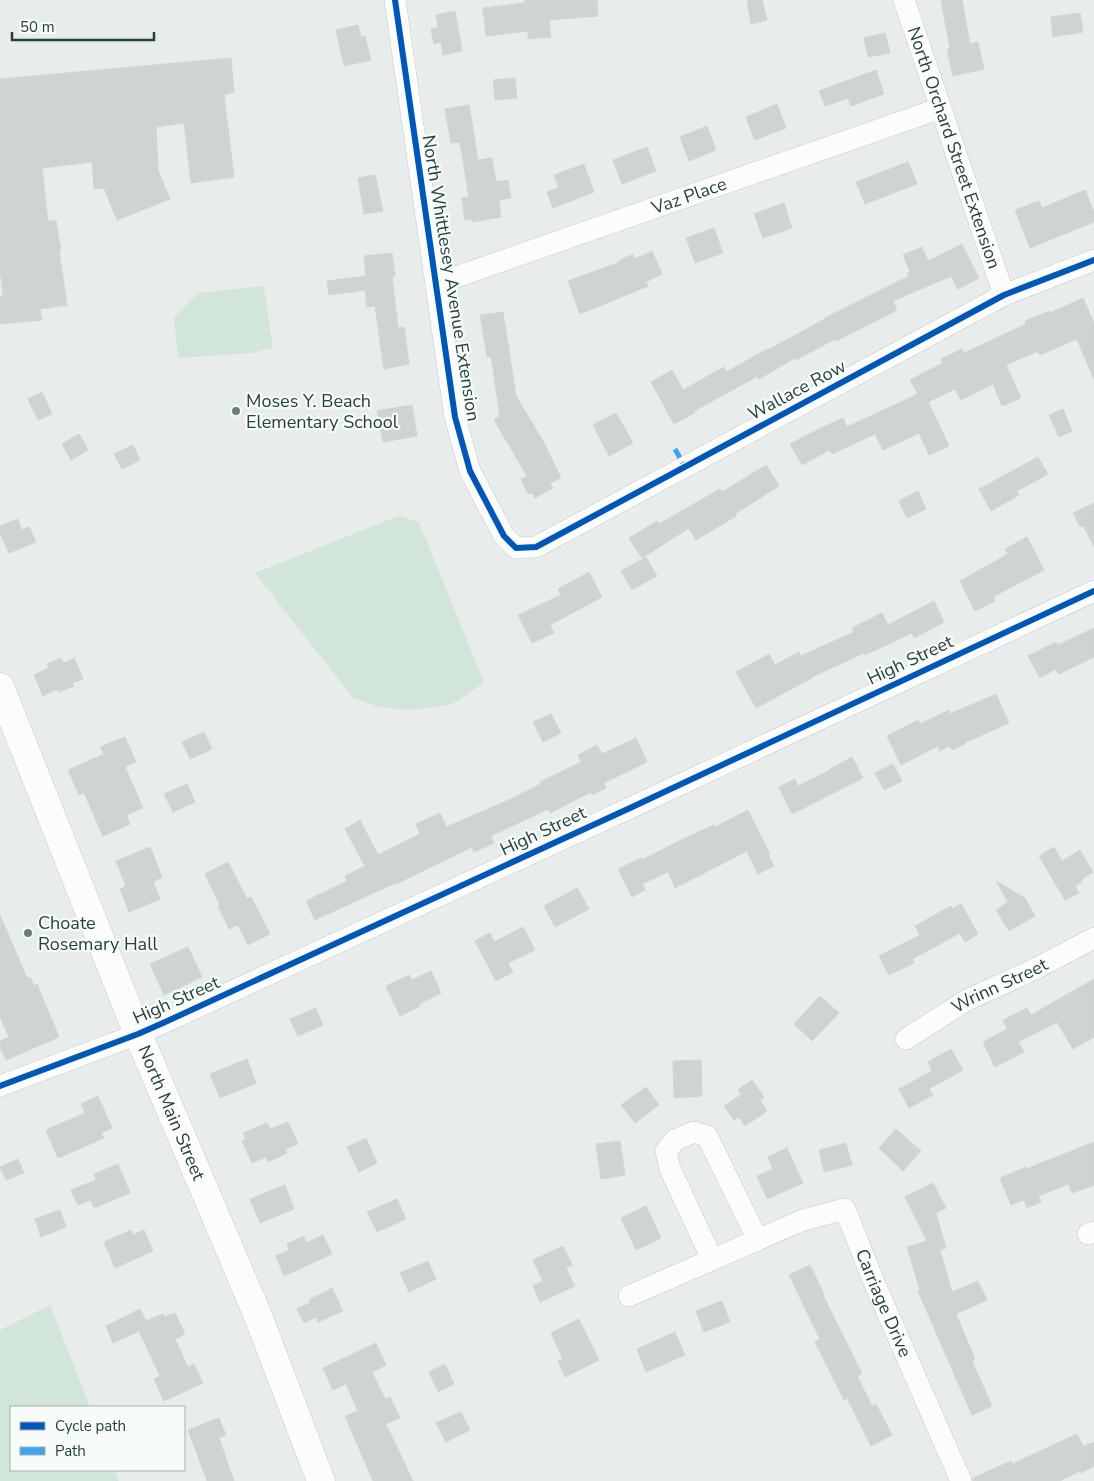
<svg xmlns="http://www.w3.org/2000/svg" width="1094" height="1481" font-family="'Nunito Sans',sans-serif">
<style>
.green{fill:#d1e6d8}
.building{fill:#cfd4d2;stroke:#d1d6d4}
.lines{fill:none;stroke-linecap:round;stroke-linejoin:round}
.street-casing{stroke:#c5cac8;stroke-width:22}
.secondary-casing{stroke:#c3cbc8;stroke-width:29}
.street{stroke:#fcfcfc;stroke-width:21}
.secondary{stroke:#fcfcfc;stroke-width:28}
.quiet{stroke:#3ea4ec;stroke-width:5;stroke-dasharray:10 5;stroke-linecap:butt}
.cycleway-casing{stroke:#f7fbf9;stroke-width:9}
.cycleway{stroke:#0057b8;stroke-width:6}
.poi-dot{fill:#697e78;stroke:#f7fbf9;stroke-width:2}
.labels{text-anchor:middle;stroke-width:4.5;stroke-linejoin:round;paint-order:stroke}
.street-label{font-size:18px;fill:#24423a;stroke:#f7fbf9}
.poi-label{font-size:18px;fill:#24423a;stroke:#f7fbf9;text-anchor:start}
</style>
<rect width="100%" height="100%" fill="#e8edeb"/>
<path class="green" d="M264,286L273,348L252,353L178,358L174,318L198,293Z
M398,516L419,522L484,683L452,704L437,707L410,710L379,707L353,698L255,573Z
M50,1305L90,1407H11V1470H115L119,1481H0V1330Z"/>
<path class="building" d="M525,0H597L598,16L549,20L551,37L528,39V31L486,36L483,8L525,3Z
M747,0H762L767,20L751,24Z
M941,0H962L970,44L978,42L984,69L953,76L947,49H950Z
M455,11L462,51L443,55L441,42L434,44L431,29L438,27L436,15Z
M1080,13L1083,32L1053,37L1051,17Z
M358,25L361,37L365,36L371,60L344,66L336,30Z
M885,33L890,53L868,57L864,38Z
M231,58L234,92L224,95L234,177L191,183L184,123L156,127L158,170L170,199L117,220L104,188L94,189L92,162L42,168L48,221H56L61,250H59L67,305L40,309L42,320L0,324V297L3,296L0,268V79Z
M876,70L884,94L851,106L848,98L825,106L819,91Z
M515,78L517,98L495,100L493,80Z
M777,104L786,128L755,140L746,117Z
M469,105L478,160L492,158L496,182L508,180L511,198L499,200L501,217L472,222V219L465,220L462,198L469,197L460,142L451,143L445,109Z
M707,126L716,150L689,161L680,137Z
M647,147L656,171L622,184L613,160Z
M908,162L917,184L865,204L856,182Z
M584,164L594,192L553,208L547,192L559,188L554,175Z
M375,175L383,211L364,214L358,178Z
M1085,190L1094,212V222L1030,248L1015,210L1039,201L1042,208Z
M784,203L792,228L763,238L754,214Z
M714,228L723,253L695,263L686,238Z
M962,244L979,278L958,289L951,276L893,301L897,310L836,341L835,339L796,360L795,358L759,379L758,376L694,411L695,413L674,424L651,382L672,370L683,390L724,367L726,372L767,349L768,350L825,319V318L909,276L907,273L910,272L903,255L922,247L928,261Z
M652,251L662,274L646,282L648,286L580,314L568,281L620,262L619,261L633,254L635,259Z
M392,253L395,276L392,277L398,328L404,327L409,364L384,369L375,306L367,307L365,290L329,295L327,281L366,276L364,256Z
M1083,298L1094,323V380L1077,339L1040,355L1038,351L1006,365L1021,398L1002,406L993,384L961,400L955,389L928,402L949,446L929,455L919,433L883,450L875,434L832,454L830,450L802,465L790,444L821,428L843,418L847,427L918,394L910,380L943,363L941,359L962,349L964,353L1026,324L1025,321L1049,311L1050,313Z
M503,312L516,396L543,441L561,478L550,483L553,488L535,498L532,493L528,494L521,479L527,476L494,420L500,416L491,356L487,357L480,315Z
M42,392L52,414L38,420L28,399Z
M412,405L417,436L383,442L377,411Z
M1063,409L1072,431L1059,437L1049,415Z
M616,413L633,443L609,456L593,425Z
M79,434L88,450L71,460L62,444Z
M133,445L140,460L122,469L114,454Z
M1038,457L1048,474L1017,491L1019,495L991,511L979,489Z
M766,465L779,486L735,514L736,516L696,540L689,528L642,558L629,538L657,521L659,524L720,489L722,492Z
M918,491L926,509L907,518L899,501Z
M1094,503V547L1083,525L1080,527L1073,513Z
M18,519L22,530L29,527L36,542L9,553L0,533V526Z
M1027,537L1044,570L993,597L995,601L975,611L960,581L1008,554L1005,549Z
M646,557L657,576L632,590L621,571Z
M589,572L602,597L550,625L554,633L532,643L518,615L561,595L558,589Z
M934,601L944,622L914,638L912,633L865,655L864,653L812,677V678L756,708L736,672L769,654L775,665L799,652L801,656L854,632L852,628L882,613L888,625Z
M1094,628V657L1059,674L1056,669L1040,678L1028,656L1056,642L1058,645Z
M61,658L64,663L74,658L83,679L72,683L74,686L59,692L58,689L43,696L34,675L49,668L47,664Z
M996,694L1009,723L964,743L965,744L952,750L949,746L940,751L938,746L901,765L887,736L918,720L920,724L949,710L950,714Z
M551,714L561,733L543,742L533,722Z
M204,732L212,749L190,759L182,742Z
M125,737L136,762L125,767L143,808L126,815L130,824L103,836L84,793L79,795L68,770L104,754L100,747Z
M636,738L647,762L604,783L606,788L592,795L591,792L550,813L548,809L491,836L494,843L474,852L472,847L396,884L395,883L315,920L306,901L347,881L345,876L365,866L345,829L360,820L378,855L420,834L416,824L440,813L446,827L511,799L541,784L540,782L581,762L578,755L597,745L602,754Z
M852,757L863,778L792,814L779,787L795,779L798,786L830,770V769Z
M893,764L902,781L884,790L875,773Z
M187,784L195,802L173,812L164,794Z
M748,810L770,854L768,855L774,866L758,874L747,851L675,888L668,872L642,884L645,890L632,897L618,869L641,858L642,860L681,840L714,825L715,827Z
M150,847L162,877L153,882L160,899L129,912L120,889L126,886L116,861Z
M1054,847L1062,861L1080,850L1093,872L1081,880L1082,882L1075,886L1079,893L1065,900L1039,856Z
M228,862L247,899L251,897L270,934L248,945L238,925L229,929L218,906L220,905L205,874Z
M996,881L1025,898L1035,916L1009,931L996,910L1008,902Z
M577,888L589,909L555,927L544,906Z
M961,904L978,934L965,942L960,933L912,959L914,963L889,975L879,956L920,935L915,926L951,906L952,909Z
M0,915L27,978L30,977L34,986L37,984L59,1037L6,1060L0,1047V1041L9,1037L0,1017Z
M523,927L535,950L508,963L513,972L496,981L475,941L490,933L494,942Z
M188,947L202,977L164,995L150,964Z
M431,971L441,993L419,1004L420,1006L400,1016L386,986L409,975L412,980Z
M1094,979V1037L1073,1049L1057,1022L1018,1042L1024,1052L995,1067L983,1042L1007,1029L1003,1020L1027,1008L1031,1015Z
M820,996L839,1013L812,1041L794,1024Z
M316,1008L323,1025L298,1036L290,1019Z
M951,1049L963,1070L929,1089L933,1095L909,1108L899,1089L932,1071L928,1062Z
M247,1059L256,1083L220,1098L210,1074Z
M701,1060L702,1096L674,1098L673,1061Z
M752,1080L764,1097L760,1100L767,1111L745,1126L739,1117L734,1120L724,1106L741,1095L738,1090Z
M646,1087L659,1105L635,1123L621,1105Z
M98,1096L112,1128L101,1133L104,1138L58,1158L46,1130L85,1113L81,1104Z
M288,1122L298,1144L285,1149L287,1153L268,1162L266,1157L252,1163L242,1141L246,1140L243,1133L267,1123L270,1129Z
M896,1129L921,1151L903,1171L879,1148Z
M366,1138L377,1163L359,1172L347,1147Z
M620,1141L625,1175L601,1179L596,1144Z
M1094,1142V1185L1072,1193L1069,1184L1038,1196L1041,1202L1027,1208L1024,1200L1011,1205L1000,1178L1026,1167V1169Z
M846,1143L852,1165L824,1172L819,1150Z
M787,1148L803,1183L767,1199L757,1176L773,1169L768,1157Z
M18,1159L24,1173L6,1180L0,1167Z
M118,1164L130,1193L94,1208L91,1200L78,1205L71,1190L96,1180L94,1174Z
M933,1183L946,1208L936,1213L946,1248L940,1250L952,1292L978,1281L987,1300L956,1314L975,1359L972,1361L992,1406L972,1415L918,1291L920,1290L907,1247L927,1241L905,1197Z
M285,1185L294,1209L260,1223L250,1199Z
M397,1199L406,1219L377,1232L367,1212Z
M646,1206L661,1238L636,1250L621,1218Z
M60,1210L66,1227L41,1237L35,1219Z
M131,1230L133,1235L144,1230L153,1251L115,1268L104,1242Z
M323,1235L332,1254L284,1276L276,1256L289,1250L287,1244L304,1236L306,1243Z
M563,1246L572,1265L566,1268L575,1286L540,1302L533,1286L543,1281L533,1260Z
M428,1261L436,1279L409,1292L400,1273Z
M810,1265L824,1294L823,1295L862,1374L857,1376L872,1406L876,1404L892,1435L871,1446L847,1398L844,1400L815,1342L820,1339L789,1275Z
M332,1288L343,1311L318,1322L316,1317L304,1323L297,1309L310,1303L309,1300Z
M722,1301L730,1322L704,1332L696,1311Z
M140,1309L146,1321L163,1314L164,1317L175,1313L185,1334L175,1339L188,1367L194,1364L203,1383L164,1401L154,1379L160,1376L139,1331L113,1343L106,1326Z
M579,1319L599,1360L565,1377L558,1361L563,1359L551,1333Z
M675,1332L685,1355L646,1372L637,1349Z
M376,1343L386,1365L372,1372L385,1399L390,1397L400,1418L386,1424L413,1481H373L345,1416L358,1411L346,1384L333,1390L323,1368Z
M445,1364L454,1384L438,1392L429,1372Z
M461,1412L470,1430L446,1442L436,1423Z
M219,1418L226,1435L219,1438L234,1481H207L188,1430Z
M1077,1434L1083,1446L1094,1442V1466L1081,1473L1080,1471L1060,1481H973V1478L1011,1461L1012,1464Z"/>
<g class="lines">
<defs>
<g id="street">
<path d="M395,0L455,417L470,471L504,536L516,548L536,547L1004,295L1094,260"/>
<path id="s1" d="M904,0L1004,295"/>
<path id="s2" d="M436,284L941,108"/>
<path id="s3" d="M906,1039L967,1000L1033,970L1094,938"/>
<path d="M0,1086L138,1034L163,1023L630,808L1094,591"/>
<path d="M1088,1234L1094,1232"/>
<path d="M712,1259L670,1169L666,1151L675,1140L694,1132L707,1136L758,1240"/>
<path id="s4" d="M629,1296L803,1220L845,1209L873,1280L961,1481"/>
</g>
<g id="secondary">
<path id="s5" d="M0,687L138,1034L258,1316L321,1481"/>
</g>
</defs>
<use href="#street" class="street-casing"/>
<use href="#secondary" class="secondary-casing"/>
<use href="#street" class="street"/>
<use href="#secondary" class="secondary"/>
<path class="quiet" d="M675,449L685,467"/>
<defs>
<path id="cycleway" d="M395,0L455,417L470,471L504,536L516,548L536,547L1004,295L1094,260
M0,1086L138,1034L163,1023L630,808L1094,591"/>
</defs>
<use href="#cycleway" class="cycleway-casing"/>
<use href="#cycleway" class="cycleway"/>
</g>
<g class="poi-dot">
<circle cx="236" cy="411" r="5"/>
<circle cx="28" cy="933" r="5"/>
</g>
<g class="labels">
<g class="street-label">
<text dy="6" stroke="none"><textPath href="#s1" startOffset="156">North Orchard Street Extension</textPath></text>
<text dy="6" stroke="none"><textPath href="#s2" startOffset="268">Vaz Place</textPath></text>
<text transform="translate(451 278) rotate(81)" y="6">North Whittlesey Avenue Extension</text>
<text transform="translate(797 390) rotate(-28)" y="6">Wallace Row</text>
<text transform="translate(910 660) rotate(-25)" y="6">High Street</text>
<text transform="translate(543 831) rotate(-25)" y="6">High Street</text>
<text dy="6" stroke="none"><textPath href="#s3" startOffset="108">Wrinn Street</textPath></text>
<text transform="translate(176 1000) rotate(-24)" y="6">High Street</text>
<text dy="6" stroke="none"><textPath href="#s5" startOffset="459">North Main Street</textPath></text>
<text dy="6" stroke="none"><textPath href="#s4" startOffset="335">Carriage Drive</textPath></text>
</g>
<g class="poi-label">
<text x="246" y="407">Moses Y. Beach<tspan x="246" dy="21">Elementary School</tspan></text>
<text x="38" y="929">Choate<tspan x="38" dy="21">Rosemary Hall</tspan></text>
</g>
</g>
<rect x="10" y="1406" width="175" height="65" fill="#f7fbf9" stroke="#a3b1ad"/>
<rect x="20" y="1422" width="25" height="8" fill="#0057b8" stroke="#a3b1ad"/>
<text x="55" y="1431" font-size="15" fill="#24423a">Cycle path</text>
<rect x="20" y="1447" width="25" height="8" fill="#3ea4ec" stroke="#a3b1ad"/>
<text x="55" y="1456" font-size="15" fill="#24423a">Path</text>
<path d="M12 32v8h142v-8" fill="none" stroke="#24423a" stroke-width="2.5"/>
<text x="20" y="32" font-size="15" fill="#24423a" stroke="#f7fbf9" stroke-width="4" paint-order="stroke">50 m</text>
</svg>
